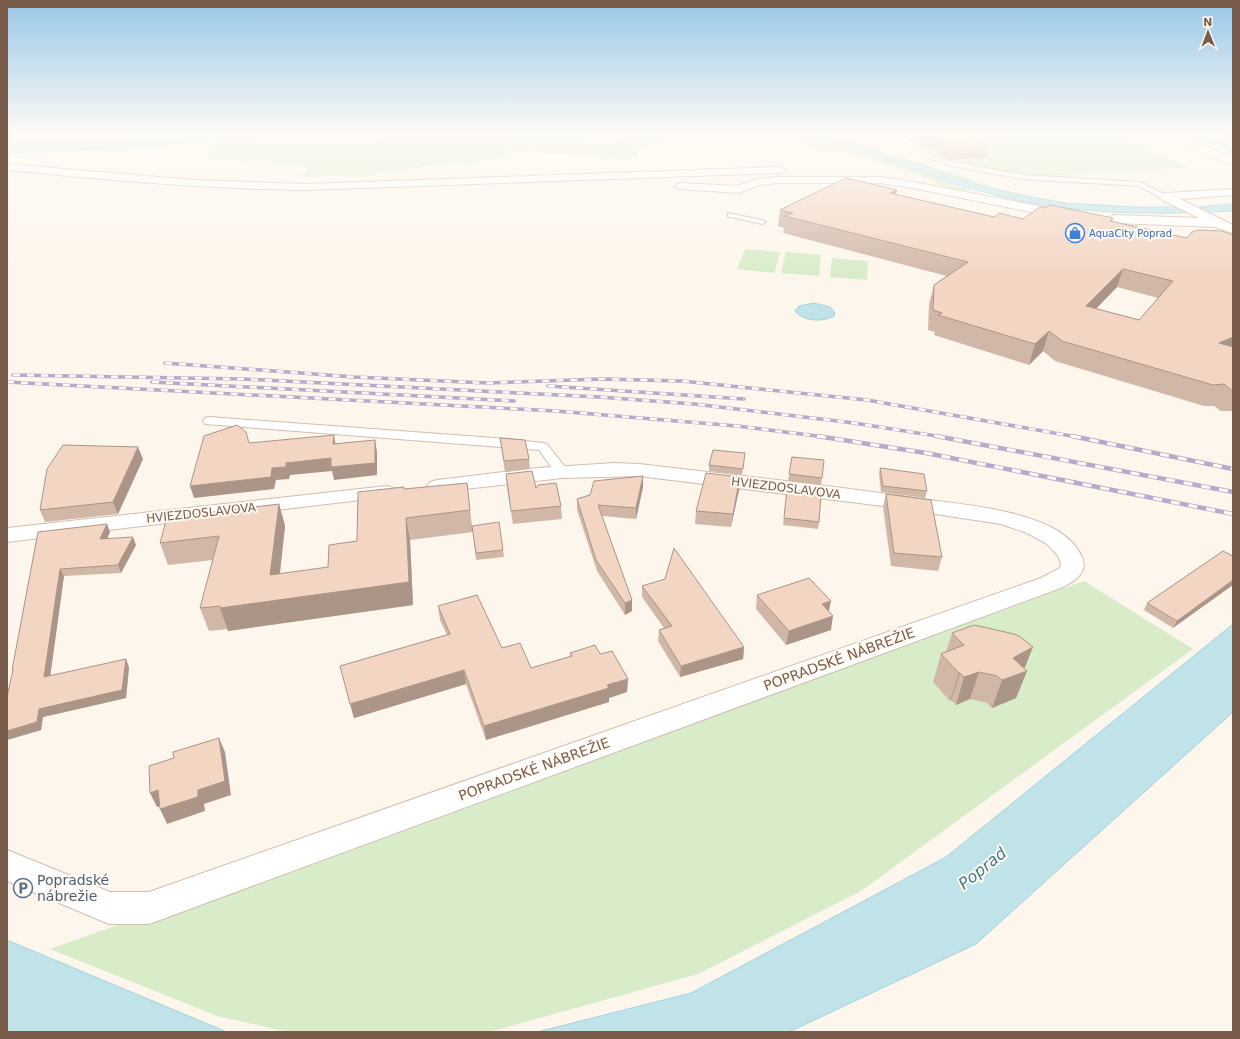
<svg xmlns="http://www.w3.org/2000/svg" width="1240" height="1039" font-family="'DejaVu Sans',sans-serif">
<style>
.green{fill:#d8ecc9}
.water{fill:#bfe3e8;stroke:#a5d3da}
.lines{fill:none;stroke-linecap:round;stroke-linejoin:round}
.river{fill:#bfe3e8;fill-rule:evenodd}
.service-casing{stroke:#d1beb0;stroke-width:2}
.minor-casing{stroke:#d1beb0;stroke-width:2}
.service{fill:#fff;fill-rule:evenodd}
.minor{fill:#fff;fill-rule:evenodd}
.rail-far1-casing{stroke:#b9a8c9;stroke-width:3.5}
.rail-casing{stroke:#b9a8c9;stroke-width:4.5}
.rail-far1{stroke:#fffaf3;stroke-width:2.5;stroke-dasharray:7;stroke-linecap:butt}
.rail{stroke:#fffaf3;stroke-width:3;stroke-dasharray:9;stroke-linecap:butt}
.wall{fill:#d1b7a8;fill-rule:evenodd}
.shaded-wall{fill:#aa9588}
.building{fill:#f3d5c3;stroke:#aa9588;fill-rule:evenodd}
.labels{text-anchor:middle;stroke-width:4;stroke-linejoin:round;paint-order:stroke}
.far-shop-label{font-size:10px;fill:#366cbe;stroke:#fffaf3;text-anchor:start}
.street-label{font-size:12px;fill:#7a5c4d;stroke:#fffaf3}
.near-street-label{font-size:14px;fill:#7a5c4d;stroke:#fffaf3}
.near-service-label{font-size:14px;fill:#4e5e75;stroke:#fffaf3;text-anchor:start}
.near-water-label{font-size:16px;font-style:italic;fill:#437c86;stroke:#fffaf3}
</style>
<rect width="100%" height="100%" fill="#fdf6ec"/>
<path class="green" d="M402,133H609L588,135L584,139C586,141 591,144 595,145C603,147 611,141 619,139C634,133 658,130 671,140L668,144L651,145L638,150V156L615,159L574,153H540L525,150L511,151V154L470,163L428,165L413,169L381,172L363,177L334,175L310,178L302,175L309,170L303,166H278V162C254,160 230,161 206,158L216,151L208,148C223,139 239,132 256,136L255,143L266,145L364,141L404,136Z
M788,133H834L875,149L992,186L963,191L951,190L920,176L843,150H819L786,138Z
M899,133H1112L1190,168L1043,176L1000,171L945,161Z
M745,249L780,252L774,273L737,269Z
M786,252L821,255L819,276L781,273Z
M832,258L868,261L867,280L830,277Z
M1084,581L1193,649L861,891L698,974L493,1031L288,1032L217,1016L50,949Z"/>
<path class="water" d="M810,133H824L982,186L1036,198L1066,203L1136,207H1198L1233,204V211C1156,215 1079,215 1003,197C937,181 874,154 810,133Z
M1186,133H1233V151Z
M814,303L830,307L835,313L834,316C823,322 804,322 795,311L799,306Z
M1233,624V712L976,944L789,1032H537L691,993L946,857Z
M7,940L227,1032H7Z"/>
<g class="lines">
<path class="river" d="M167,133H232L229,137L222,139C151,149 79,152 7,154V140L88,138Z"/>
<defs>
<path id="service" d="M892,133H899L935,157L954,162L1023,175L1140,182L1170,197L1169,199H1163L1139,186L1023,179L952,166L931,159Z
M728,213L762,220L766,222L762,224L731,217H728Z
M209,417L508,439L543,443L547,444L569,472L567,475H557L539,450L205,424L203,421L205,418Z"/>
<path id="minor" d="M1159,133H1172L1233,158V165L1161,135Z
M7,164L194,180L306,184L781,167L786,170L781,173L306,190C206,189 107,180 7,170Z
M777,177H880L908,181L1065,211L1069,212L1071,215L1069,218L1065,219L908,187L880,183H777L760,185L738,193L681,189L677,188L675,186L677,184L681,183L737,186L758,179Z
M1233,189V195L1180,199L1233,225V233L1215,227L1116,223L1112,222L1110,219L1112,216L1116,215L1199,218L1162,200L1160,197L1162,194L1166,193Z
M614,463L639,464C731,475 823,484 915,498C957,504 1003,507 1042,523C1059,530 1077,542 1083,560C1088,575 1068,585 1058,589L149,924H109L7,881V850L110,892H149L1041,578L1060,568L1061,563L1058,556L1047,544L1027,533L1001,524L883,506L639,476L563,478L437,492L430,490L427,486L430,482L437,480L538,468Z
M387,486L394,488L398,492L394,496L7,542V528Z"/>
</defs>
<use href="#service" class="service-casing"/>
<use href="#minor" class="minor-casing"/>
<use href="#service" class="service"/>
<use href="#minor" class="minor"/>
<defs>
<path id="rail-far1" d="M165,363L354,377L487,383L603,379L682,381L867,400L1077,437
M13,375L242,379L599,397L694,404L854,423L943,437
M7,382L556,411L737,426L825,437
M152,382L514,401
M548,386L744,399"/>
<path id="rail" d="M817,436L926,453L1233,514
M936,436L1233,492
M1072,436L1233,469"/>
</defs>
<use href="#rail-far1" class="rail-far1-casing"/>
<use href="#rail" class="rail-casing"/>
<use href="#rail-far1" class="rail-far1"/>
<use href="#rail" class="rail"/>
</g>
<path class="wall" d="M907,133H965L988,146L986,158L951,160L946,158Z
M896,195L994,217L1023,219L1113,218L1112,222L1187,238L1233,235V411H1221L1214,406H1204L1055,361L1043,351L1029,365L934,335L935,332L928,330L929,304L934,285L947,276L783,233L784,228L778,226L780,210ZM1117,287L1158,298L1139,320L1096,309Z
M500,438L529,459L530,469L505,472Z
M745,453L742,475L709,471V465Z
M792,457L822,478L821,485L788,481Z
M143,459L118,514L45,522L40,510Z
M880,468L927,491L925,498L881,492L879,474Z
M506,474L536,488L561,506L562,519L513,524L507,487Z
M643,476V487L636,519L602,516L632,611L625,615L597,571L577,510V499Z
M740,477L739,490L731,527L695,524L696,511Z
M467,483L472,526L503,550L504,557L476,560L473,532L410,540L413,605L228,631L227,629L209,631L200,608L213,560L168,565L160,543L171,521L279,504L285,526L280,574L328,567L357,541L405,489Z
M787,489L819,522L818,529L783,525Z
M886,494L942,557L938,571L891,566L883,507Z
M38,532H110L107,539L136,545L121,573L64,576L50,676L129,667L126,698L43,717L41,730L7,740V697L13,672Z
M1233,556L1173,628L1144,610L1147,603Z
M642,586L744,647L743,659L680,677L658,641L659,630L664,628L642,597Z
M757,595L829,611L831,630L786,645L756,609Z
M438,606L502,648L531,668L570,657V653L600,654L628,679L627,692L609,698V702L486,740L466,684L354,718L340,666L447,635L440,620Z
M952,633L1025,669L1027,671L1016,698L992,708L987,703L970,699L956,705L951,700L950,701L933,682L941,654L946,652Z"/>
<path class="shaded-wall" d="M897,190L894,206L890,193Z
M1123,269L1117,287L1079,326L1086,306Z
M1049,331L1043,351L1029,365L1035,344Z
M1233,337V355L1219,343Z
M334,435L336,447L333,444Z
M375,440L377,452V475L334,480L332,471L290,475L289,479L276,480L274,489L194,498L190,486L272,468L286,463L331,458Z
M138,447L143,459L118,514L113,502Z
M643,476V487L636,519V508Z
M740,477L739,490L731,527L733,514Z
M279,504L285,526L277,598L270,575Z
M406,518L410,540L413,605L228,631L220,608L409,582Z
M107,524L110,532L103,547L100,539Z
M133,537L136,545L121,573L118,565Z
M60,569L64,576L49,685L44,677Z
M1233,580V585L1173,628L1177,621Z
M632,600V611L625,615V603Z
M831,601L828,615L822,604Z
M833,616L831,630L786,645L789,631Z
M744,647L743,659L680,677L681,666Z
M1033,647L1023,672L1027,671L1016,698L992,708L1002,680L1013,658Z
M126,659L129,667L126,698L43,717L41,730L7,740V731L39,709Z
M464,670L466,684L354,718L350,704Z
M979,672L970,699L956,705L964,677Z
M959,673H960L951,700L950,701Z
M628,679L627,692L609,698V702L486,740L484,726L607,685Z
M219,738L225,752L231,795L204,804L205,811L167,824L160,809L198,790Z
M158,790L165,805L157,807L150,793Z"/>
<path class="building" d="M926,133H965L988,146L953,148L949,147Z
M846,178L897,190L890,193L994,217L999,213L1023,219L1040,207L1045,208L1050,205L1113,218L1110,221L1187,238L1192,232L1198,230L1222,231L1233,235V337L1219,343L1233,347V390H1231L1224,384L1213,385L1062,341L1049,331L1035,344L938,315L942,313L933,310L934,285L968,262L785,216L793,213L780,210ZM1123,269L1173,281L1139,320L1086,306Z
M237,425L246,432L249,443L334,435L333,444L375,440V463L331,467V458L286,463V467L272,468L271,477L190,486L204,436Z
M500,438L525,440L529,459L504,461Z
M63,445L138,447L113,502L40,510L47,469Z
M713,450L745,453L743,469L709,465Z
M792,457L824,460L822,478L789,474Z
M880,468L924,474L927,491L883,486Z
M532,471L536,488L538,485L556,483L561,506L511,511L506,474Z
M706,473L740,477L733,514L696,511Z
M643,476L636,508L598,505L632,600L625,603L596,560L577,499L590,495L594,481Z
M467,483L470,510L406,518L409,582L220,608V606L200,608L219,536L160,543L166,521H171L172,517L279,504L270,575L328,567L329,545L357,541L358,492L404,487V489Z
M787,489L821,493L819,522L784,518Z
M886,494L931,500L942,557L894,553Z
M499,522L503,550L476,553L472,526Z
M107,524L100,539L133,537L118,565L60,569L44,677L126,659L122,690L39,709L37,722L7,731V697L13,670H12L38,532Z
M674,548L744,647L681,666L659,630L672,626L642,586L665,579Z
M1223,551L1233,556V580L1177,621L1147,603Z
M809,578L831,601L822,604L833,616L789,631L757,595Z
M477,595L502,648L520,643L531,668L572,656L570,653L595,645L600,654L612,651L628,679L607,685L609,688L484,726L464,670L350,704L340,666L450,634L438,606Z
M974,625L1014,634L1019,636L1033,647L1013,658L1027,671L1002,680L997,676L979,672L964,677L960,673H959L941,654L964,645L952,633Z
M219,738L225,781L198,790V797L160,809L158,790L150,793L149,766L174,758L173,752Z"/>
<linearGradient id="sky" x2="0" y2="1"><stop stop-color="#97c7e8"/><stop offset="0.48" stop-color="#fefbf6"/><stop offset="1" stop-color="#fefbf6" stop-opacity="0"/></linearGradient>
<rect width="1240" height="278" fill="url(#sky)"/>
<defs>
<symbol id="shop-ring" viewBox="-11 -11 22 22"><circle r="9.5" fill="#fffaf3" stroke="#3f7fe0" stroke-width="1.5"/><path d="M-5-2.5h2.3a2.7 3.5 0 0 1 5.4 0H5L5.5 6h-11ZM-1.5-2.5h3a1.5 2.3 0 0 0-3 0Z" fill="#3f7fe0"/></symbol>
<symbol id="parking-ring" viewBox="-11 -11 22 22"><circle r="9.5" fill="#fffaf3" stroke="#5c6f8a" stroke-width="1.5"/><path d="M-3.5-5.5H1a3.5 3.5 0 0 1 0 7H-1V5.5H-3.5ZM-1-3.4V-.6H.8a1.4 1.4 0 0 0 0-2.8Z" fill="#5c6f8a"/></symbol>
</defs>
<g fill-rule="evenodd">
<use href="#shop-ring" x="1064" y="222" width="22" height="22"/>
<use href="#parking-ring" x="12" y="877" width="22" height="22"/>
</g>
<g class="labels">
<g class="far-shop-label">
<text x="1089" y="237">AquaCity Poprad</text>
</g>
<g class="street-label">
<text transform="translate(786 488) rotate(7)" y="4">HVIEZDOSLAVOVA</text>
<text transform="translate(201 513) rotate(-6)" y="4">HVIEZDOSLAVOVA</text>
</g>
<g class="near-street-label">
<text transform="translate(839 659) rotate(-20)" y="5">POPRADSKÉ NÁBREŽIE</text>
<text transform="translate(534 769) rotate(-20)" y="5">POPRADSKÉ NÁBREŽIE</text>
</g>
<g class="near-service-label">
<text x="37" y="885">Popradské<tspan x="37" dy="16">nábrežie</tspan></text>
</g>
<g class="near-water-label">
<text transform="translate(982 868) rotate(-39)" y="6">Poprad</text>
</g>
</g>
<rect width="1240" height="1039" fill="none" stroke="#7a5c4d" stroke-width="16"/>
<g transform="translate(1208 32) rotate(359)" stroke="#fffaf3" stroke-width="3" paint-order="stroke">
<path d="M0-3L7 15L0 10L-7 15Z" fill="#7a5c4d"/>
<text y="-6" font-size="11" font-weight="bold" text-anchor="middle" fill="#7a5c4d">N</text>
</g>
</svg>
